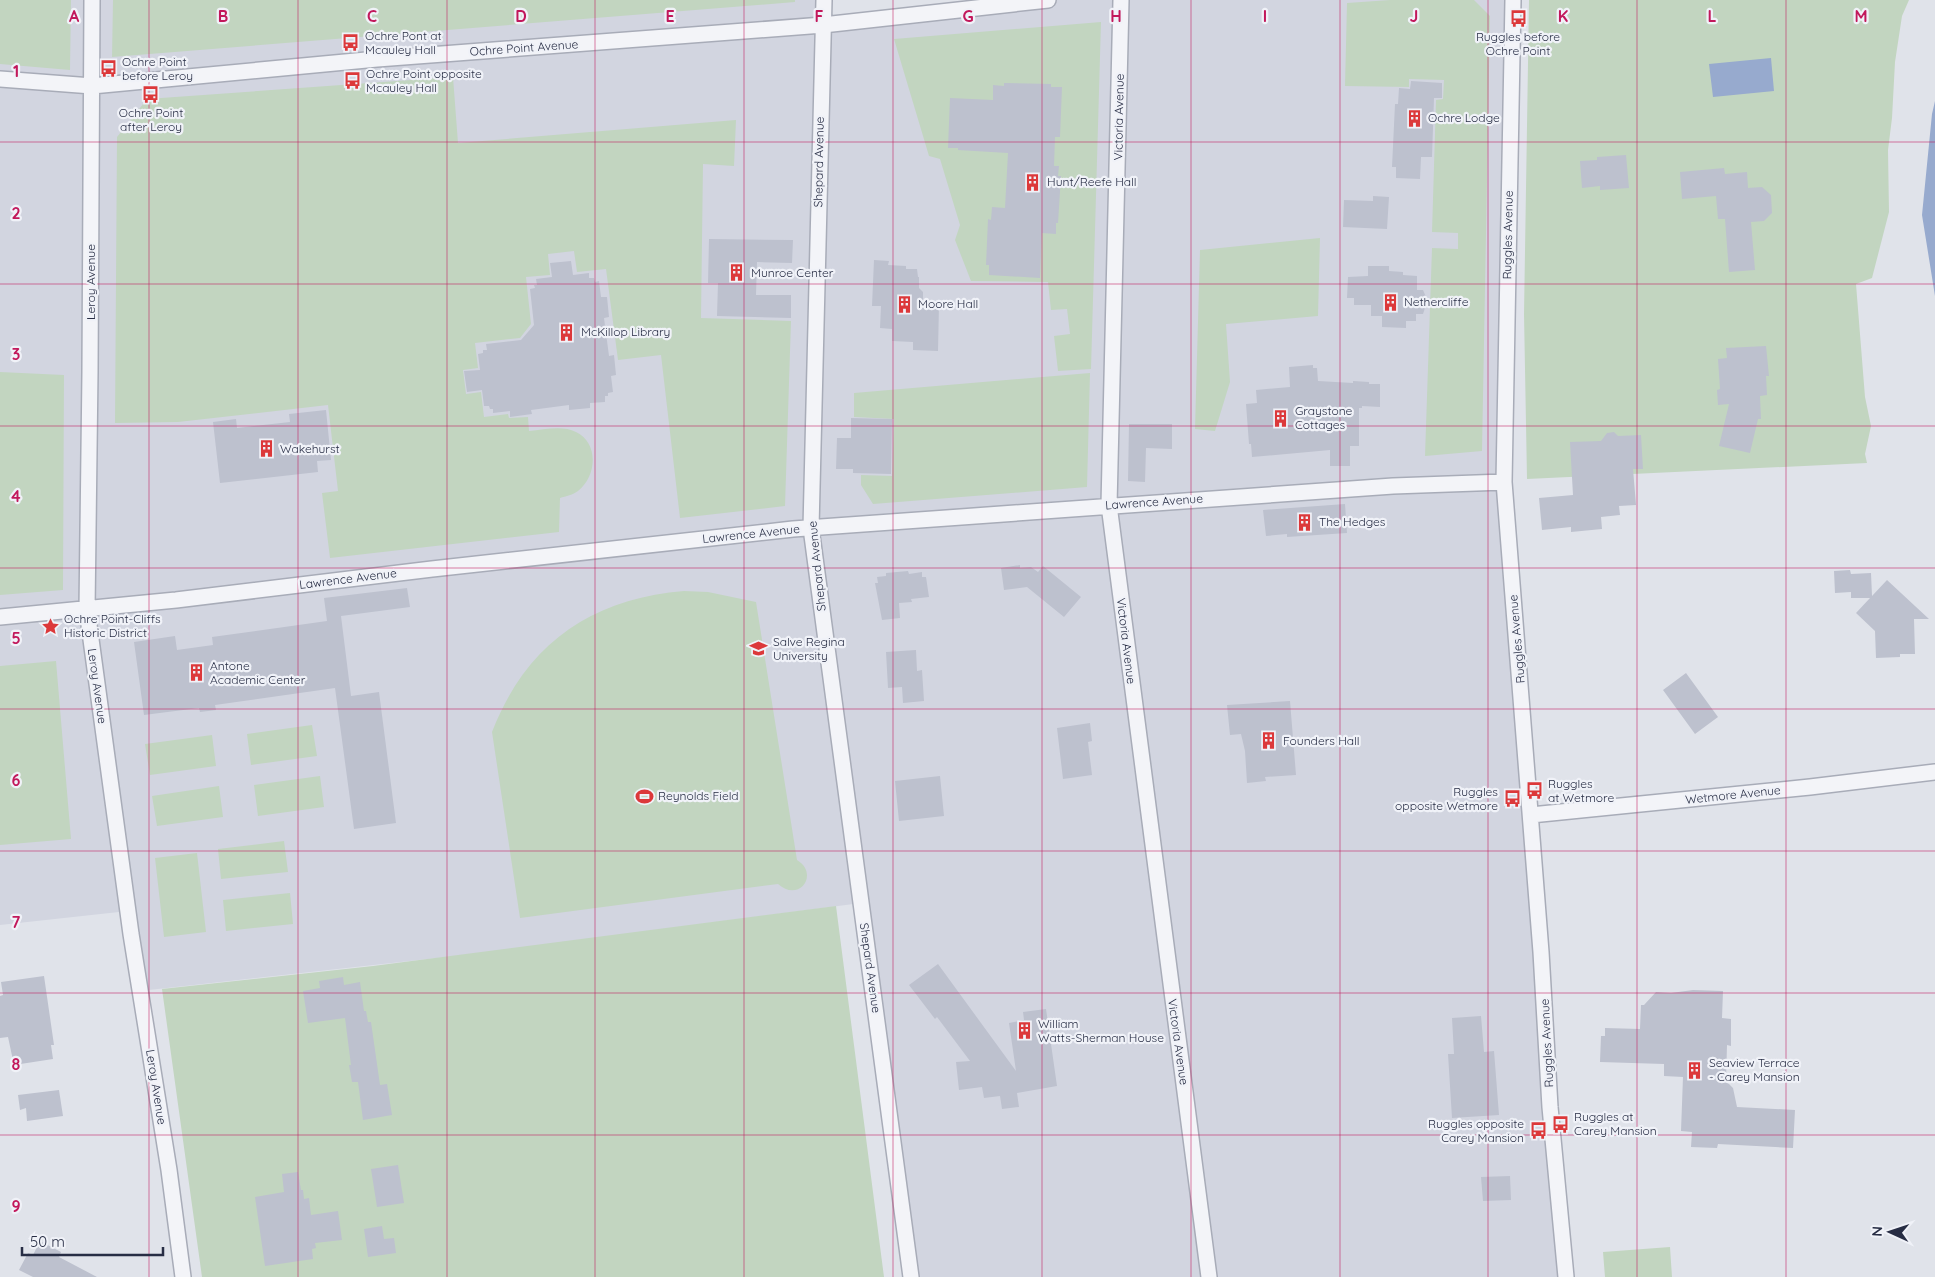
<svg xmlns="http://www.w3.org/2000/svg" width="1935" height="1277" font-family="Quicksand,sans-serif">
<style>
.built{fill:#d2d5e0}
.green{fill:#c2d5c0}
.water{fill:#97aace}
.building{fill:#bdc1ce}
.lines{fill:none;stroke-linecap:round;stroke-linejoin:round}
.street-casing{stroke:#a8acb8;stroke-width:18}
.street{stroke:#f3f4f8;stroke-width:15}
.grid{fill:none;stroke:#c2185b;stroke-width:1;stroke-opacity:0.55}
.labels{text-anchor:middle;stroke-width:4.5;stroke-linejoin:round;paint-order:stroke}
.poi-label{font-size:12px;fill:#272d44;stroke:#f0f2f8;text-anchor:start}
.street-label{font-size:12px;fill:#272d44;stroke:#f0f2f8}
.grid-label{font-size:16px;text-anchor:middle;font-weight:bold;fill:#c2185b;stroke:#f0f2f8;stroke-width:4.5;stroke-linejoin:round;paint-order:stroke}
</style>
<rect width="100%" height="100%" fill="#e0e3ea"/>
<path class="built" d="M0,0H824L823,24L1048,0H1513L1504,482L1570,1277H911L861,903L482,953L140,991L128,911L0,925Z"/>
<path class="green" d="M0,0H71L70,70L0,64Z
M113,0H795V2L112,57Z
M1390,0H1474L1490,16L1482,451L1425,456L1432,248L1458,249V233L1432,232L1436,100L1443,99L1444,80L1409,79V87L1345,86L1347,3Z
M1529,0H1909L1902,16L1895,62L1892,118L1888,150L1889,212L1872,278L1856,284L1865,397L1871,426L1865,454L1867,463L1527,479L1524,314Z
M1101,22L1091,369L1058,371L1054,336L1070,334L1067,309L1051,310L1048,282L971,281L955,240L960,225L940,159L929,156L894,39Z
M453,77L458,143L736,120L734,166L703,164L701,318L791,321L785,506L680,518L661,355L618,360L606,269L577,272L574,251L548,254L550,275L526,277L531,324L520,338L475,343L478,368L463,370L466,394L481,392L484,417L508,414L509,418L528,417L529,431C544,430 562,425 576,432C599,443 597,476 578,491C573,495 566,496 560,498L559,532L330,558L322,493L338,491L328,405L178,422L115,423L117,137L147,99Z
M1320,238L1318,316L1226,324L1230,382L1215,431L1195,429L1200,250Z
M0,372L64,375L63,590L0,595Z
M1090,373L1087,487L873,504L861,485V475L892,476L894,419L854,417V393Z
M684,591L708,592L756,602L797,860C820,874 799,903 778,884L520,918L492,732C526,644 591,599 684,591Z
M56,661L71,839L0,845V666Z
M312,725L317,756L251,765L247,734Z
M212,735L216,766L150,775L145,744Z
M320,776L324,807L258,816L254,785Z
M219,786L223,817L157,826L152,796Z
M284,841L288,872L221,879L218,849Z
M197,853L206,932L164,937L155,858Z
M290,893L293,924L226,931L223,900Z
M836,906L884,1277H202L162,989L373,966Z
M1670,1247L1672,1277H1605L1603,1252Z"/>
<path class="water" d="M1771,58L1774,91L1713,97L1709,64Z
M1935,101V296L1922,215L1932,114Z"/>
<path class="building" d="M1411,81L1442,83V98H1434L1432,157H1421L1420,179L1396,178V167H1392L1395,104H1398L1399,88L1410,89Z
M1004,83L1051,84V87H1062L1060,137H1055L1054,166H1059L1058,176H1061L1058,223H1056V234L1042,233L1040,278L989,275V265H986L988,219L991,220L992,207L1005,208L1008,153L958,150V148H948L950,98L993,100V85L1004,86Z
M1626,155L1629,188L1600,190V186L1582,188L1580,161L1597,160V157Z
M1724,168L1725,174L1747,172L1748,188L1762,187L1771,195L1772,213L1764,221L1751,222L1755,270L1729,272L1725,219H1718L1716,196L1682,199L1680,172Z
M1373,196L1389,197L1387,229L1343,227L1344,200L1373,201Z
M709,239L793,240L792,263L757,262L756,295H791V318L717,316L718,283H708Z
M874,260L889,261L888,265L906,266V269H917L918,277H919V288L923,292V300H930V304H939L938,351L913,350V342L892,341V329L880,328L881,306H872Z
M571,261L573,275L589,273V278H594L595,282L599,281L601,297H607L609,317L604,318L609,356L614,355L616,375L611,376L613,392L608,393V396H605V402L590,403V408L569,410V405L531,410L532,414L510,417V411L493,413V409H490L489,406H484L482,390L467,392L464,371L480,370L478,354L483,353V350H487L486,344L521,340L534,325L530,289L535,288L534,285H537L536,279L552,277L550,263Z
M1368,266H1389V271L1403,272V275L1417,276V290H1423L1426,297L1425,308L1423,314H1416V321H1406V328L1382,327V316H1371V305H1354V298H1347L1348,277L1368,276Z
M1766,346L1769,376H1766L1767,395L1760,396L1761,419H1758L1750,453L1719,446L1729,404L1718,405L1717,390L1720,389L1718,359L1727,358L1726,348Z
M1313,365V368H1317L1318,381L1353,383V381L1369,382V384H1380V407L1362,406V408H1359V446H1350V466H1330V450L1252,457L1251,444H1249L1246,404L1257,403L1256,390L1290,387L1289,367Z
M326,410L331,460L317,461L318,472L220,483L213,422L236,419L237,428L290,422L289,414Z
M851,418L892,419L891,474L853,473V469H836L837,438H851Z
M1129,424H1172V449L1146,448L1145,482L1128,481Z
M1614,432L1618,436L1641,435L1643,469H1633L1636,505L1619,506L1620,515L1601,517L1602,529L1571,532V527L1542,530L1539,498L1573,495L1570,442L1601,441L1607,433Z
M1345,504L1347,533L1287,537V534L1266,536L1263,510Z
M1020,565V568L1031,567L1038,572L1043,566L1081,597L1064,617L1027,587L1004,590L1001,568Z
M1850,570L1851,574L1871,573L1872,596L1887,580L1929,619H1914L1915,654H1900V657L1876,658L1875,631L1856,613L1870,598H1851V592L1835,593L1834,571Z
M908,571L909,574L922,572V577H926L929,597L911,599L912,602L899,603L900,618L882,620L875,583H878L877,577L886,576V573Z
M407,588L410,607L341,616L351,696L379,692L396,823L354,829L335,688L215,705L216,710L200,712L199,708L144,715L134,642L175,636L177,650L213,645L212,637L327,621L324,598Z
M916,650L917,671L922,670L924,701L903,703L902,687L888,688L886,652Z
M1686,673L1718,717L1695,734L1663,690Z
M1290,701L1296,775L1265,777L1266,781L1247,783L1245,751L1241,734L1230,735L1227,705Z
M1090,723L1092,741L1088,742L1092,775L1063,779L1057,728Z
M940,776L944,816L899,821L895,781Z
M938,964L1016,1071L1009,1023L1024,1020L1023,1012L1046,1009L1057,1086L1017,1093L1019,1107L1002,1109L1000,1096L984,1098L982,1087L959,1090L956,1062L970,1061L937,1017L935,1019L909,985Z
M44,976L54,1045H51L53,1059L14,1065L8,1037L0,1038V996L3,995L1,982Z
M343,977L344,985L360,982L364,1011H366L368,1022H371L380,1085L387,1084L392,1115L363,1120L358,1082H352L349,1065H351L345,1018L308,1023L303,991L320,988L319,981Z
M1693,990L1723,991L1722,1018L1731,1019V1046L1727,1045L1726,1081L1733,1088L1737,1107L1795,1110L1793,1148L1718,1144L1717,1148L1691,1147L1692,1132L1681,1131L1683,1077L1664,1076V1064L1600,1062L1601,1036H1605V1028L1640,1029L1641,1005H1644L1656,992L1671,993Z
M1481,1016L1484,1052L1494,1051L1499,1115L1452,1118L1448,1054H1454L1452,1018Z
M59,1090L63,1116L27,1121L26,1108L20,1110L18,1095Z
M398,1165L404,1203L377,1207L371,1169Z
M298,1172L301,1190H303L304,1199L309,1198L311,1215L338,1211L342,1240L315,1243L316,1248L312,1249L313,1259L265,1266L255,1197L284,1192L282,1174Z
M1510,1176L1511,1200L1483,1201L1481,1177Z
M382,1226L384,1239L394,1238L396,1253L368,1257L364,1229Z
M40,1241L61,1252L59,1257L97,1277H33L19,1270L28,1253L33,1255Z"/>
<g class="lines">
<defs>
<path id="street" d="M92,0L90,372L87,610L131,934L169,1170L183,1277
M824,0L811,528L911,1277
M1121,0L1109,505L1209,1277
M1513,0L1504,482L1541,952L1550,1107L1566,1277
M0,79L92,86L377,59L823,25L1048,0
M0,617L176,600L432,569L793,529L1393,486L1504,482
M1531,815L1810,787L1935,772"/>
</defs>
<use href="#street" class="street-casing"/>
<use href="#street" class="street"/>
</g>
<path class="grid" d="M149,0V1277M298,0V1277M447,0V1277M595,0V1277M744,0V1277M893,0V1277M1042,0V1277M1191,0V1277M1340,0V1277M1488,0V1277M1637,0V1277M1786,0V1277M0,142H1935M0,284H1935M0,426H1935M0,568H1935M0,709H1935M0,851H1935M0,993H1935M0,1135H1935"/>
<defs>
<symbol id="bus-bare" viewBox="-9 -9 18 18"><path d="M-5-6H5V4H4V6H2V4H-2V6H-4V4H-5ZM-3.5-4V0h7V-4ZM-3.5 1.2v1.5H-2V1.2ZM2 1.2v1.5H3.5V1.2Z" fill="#dc383a" stroke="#f0f2f8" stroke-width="2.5" paint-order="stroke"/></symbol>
<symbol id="building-bare" viewBox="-9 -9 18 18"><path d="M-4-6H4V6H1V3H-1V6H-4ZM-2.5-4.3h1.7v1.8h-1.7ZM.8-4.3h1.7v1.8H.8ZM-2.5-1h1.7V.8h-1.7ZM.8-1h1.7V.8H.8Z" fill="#dc383a" stroke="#f0f2f8" stroke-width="2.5" paint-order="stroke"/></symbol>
<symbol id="sight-bare" viewBox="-9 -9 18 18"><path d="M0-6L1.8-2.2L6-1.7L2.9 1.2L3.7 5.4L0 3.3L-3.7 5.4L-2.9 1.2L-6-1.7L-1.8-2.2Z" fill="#dc383a" stroke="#f0f2f8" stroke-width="2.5" paint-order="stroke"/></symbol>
<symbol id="university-bare" viewBox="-9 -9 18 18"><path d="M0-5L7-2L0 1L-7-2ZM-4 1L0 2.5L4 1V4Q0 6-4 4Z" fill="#dc383a" stroke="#f0f2f8" stroke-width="2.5" paint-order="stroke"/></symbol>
<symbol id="stadium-bare" viewBox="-9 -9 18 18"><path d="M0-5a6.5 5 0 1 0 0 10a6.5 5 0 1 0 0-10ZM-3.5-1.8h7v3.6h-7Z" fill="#dc383a" stroke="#f0f2f8" stroke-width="2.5" paint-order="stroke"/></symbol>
</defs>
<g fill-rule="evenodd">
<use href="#bus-bare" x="1506" y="6" width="25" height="25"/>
<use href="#bus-bare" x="338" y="30" width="25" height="25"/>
<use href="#bus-bare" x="96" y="56" width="25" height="25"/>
<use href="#bus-bare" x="340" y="68" width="25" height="25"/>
<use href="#bus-bare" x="138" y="82" width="25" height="25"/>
<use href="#building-bare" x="1402" y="106" width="25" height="25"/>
<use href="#building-bare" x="1020" y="170" width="25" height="25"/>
<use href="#building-bare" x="724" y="260" width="25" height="25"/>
<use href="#building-bare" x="1378" y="290" width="25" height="25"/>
<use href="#building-bare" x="892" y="292" width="25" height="25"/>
<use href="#building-bare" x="554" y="320" width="25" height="25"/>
<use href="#building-bare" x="1268" y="406" width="25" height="25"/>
<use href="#building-bare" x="254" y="436" width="25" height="25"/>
<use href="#building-bare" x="1292" y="510" width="25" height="25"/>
<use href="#sight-bare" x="38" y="614" width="25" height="25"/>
<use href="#university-bare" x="746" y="636" width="25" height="25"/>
<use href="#building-bare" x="184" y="660" width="25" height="25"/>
<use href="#building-bare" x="1256" y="728" width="25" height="25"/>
<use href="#bus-bare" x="1522" y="778" width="25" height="25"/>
<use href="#stadium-bare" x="632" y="784" width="25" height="25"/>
<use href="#bus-bare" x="1500" y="786" width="25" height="25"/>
<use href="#building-bare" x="1012" y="1018" width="25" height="25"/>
<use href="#building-bare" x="1682" y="1058" width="25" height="25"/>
<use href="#bus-bare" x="1548" y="1112" width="25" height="25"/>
<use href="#bus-bare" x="1526" y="1118" width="25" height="25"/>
</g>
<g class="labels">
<g class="poi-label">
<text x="365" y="40">Ochre Pont at<tspan x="365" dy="14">Mcauley Hall</tspan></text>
<text x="1518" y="41" text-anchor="middle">Ruggles before<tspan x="1518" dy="14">Ochre Point</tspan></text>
<text x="122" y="66">Ochre Point<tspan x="122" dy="14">before Leroy</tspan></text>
<text x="366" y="78">Ochre Point opposite<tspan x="366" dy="14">Mcauley Hall</tspan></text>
<text x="151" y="117" text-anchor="middle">Ochre Point<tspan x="151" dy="14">after Leroy</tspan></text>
<text x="1428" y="122">Ochre Lodge</text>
<text x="1047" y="186">Hunt/Reefe Hall</text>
<text x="751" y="277">Munroe Center</text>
<text x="1404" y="306">Nethercliffe</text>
<text x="918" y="308">Moore Hall</text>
<text x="581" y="336">McKillop Library</text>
<text x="1295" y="415">Graystone<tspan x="1295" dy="14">Cottages</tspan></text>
<text x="280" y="453">Wakehurst</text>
<text x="1319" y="526">The Hedges</text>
<text x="64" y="623">Ochre Point-Cliffs<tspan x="64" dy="14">Historic District</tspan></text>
<text x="773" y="646">Salve Regina<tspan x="773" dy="14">University</tspan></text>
<text x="210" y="670">Antone<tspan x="210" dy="14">Academic Center</tspan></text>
<text x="1283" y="745">Founders Hall</text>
<text x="1548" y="788">Ruggles<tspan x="1548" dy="14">at Wetmore</tspan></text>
<text x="1498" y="796" text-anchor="end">Ruggles<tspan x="1498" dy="14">opposite Wetmore</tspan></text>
<text x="658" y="800">Reynolds Field</text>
<text x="1038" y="1028">William<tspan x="1038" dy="14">Watts-Sherman House</tspan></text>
<text x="1709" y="1067">Seaview Terrace<tspan x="1709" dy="14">- Carey Mansion</tspan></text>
<text x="1574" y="1121">Ruggles at<tspan x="1574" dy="14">Carey Mansion</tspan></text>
<text x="1524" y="1128" text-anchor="end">Ruggles opposite<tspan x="1524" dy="14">Carey Mansion</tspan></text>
</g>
<g class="street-label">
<text transform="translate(524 48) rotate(-4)" y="4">Ochre Point Avenue</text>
<text transform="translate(1119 117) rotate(-89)" y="4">Victoria Avenue</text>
<text transform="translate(819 162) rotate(-89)" y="4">Shepard Avenue</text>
<text transform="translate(1508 235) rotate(-89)" y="4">Ruggles Avenue</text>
<text transform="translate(91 282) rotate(-90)" y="4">Leroy Avenue</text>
<text transform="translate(1154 502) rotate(-4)" y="4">Lawrence Avenue</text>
<text transform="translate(751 534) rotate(-6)" y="4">Lawrence Avenue</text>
<text transform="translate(817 566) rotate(-96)" y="4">Shepard Avenue</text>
<text transform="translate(348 579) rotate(-7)" y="4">Lawrence Avenue</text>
<text transform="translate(1517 639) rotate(-95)" y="4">Ruggles Avenue</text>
<text transform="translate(1126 641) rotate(83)" y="4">Victoria Avenue</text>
<text transform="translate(97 686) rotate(82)" y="4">Leroy Avenue</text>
<text transform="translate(1733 795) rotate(-6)" y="4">Wetmore Avenue</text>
<text transform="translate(870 968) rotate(82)" y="4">Shepard Avenue</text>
<text transform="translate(1178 1042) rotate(82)" y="4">Victoria Avenue</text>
<text transform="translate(1547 1043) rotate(-93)" y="4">Ruggles Avenue</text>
<text transform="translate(156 1087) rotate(81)" y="4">Leroy Avenue</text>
</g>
</g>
<g class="grid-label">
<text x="74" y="22">A</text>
<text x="223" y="22">B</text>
<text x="372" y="22">C</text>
<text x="521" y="22">D</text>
<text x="670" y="22">E</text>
<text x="819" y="22">F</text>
<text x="968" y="22">G</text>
<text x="1116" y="22">H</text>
<text x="1265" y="22">I</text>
<text x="1414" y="22">J</text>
<text x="1563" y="22">K</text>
<text x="1712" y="22">L</text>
<text x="1861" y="22">M</text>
<text x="16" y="77">1</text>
<text x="16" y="219">2</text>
<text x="16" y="360">3</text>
<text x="16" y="502">4</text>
<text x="16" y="644">5</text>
<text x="16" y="786">6</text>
<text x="16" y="928">7</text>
<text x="16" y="1070">8</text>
<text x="16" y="1212">9</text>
</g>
<g transform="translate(1890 1232) rotate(273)" stroke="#f0f2f8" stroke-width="4" paint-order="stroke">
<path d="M0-4L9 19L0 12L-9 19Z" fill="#272d44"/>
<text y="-8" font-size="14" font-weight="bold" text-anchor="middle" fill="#272d44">N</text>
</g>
<path d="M22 1247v8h141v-8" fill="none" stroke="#272d44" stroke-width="2.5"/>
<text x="30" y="1247" font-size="15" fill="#272d44" stroke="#f0f2f8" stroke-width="4" paint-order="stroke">50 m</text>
</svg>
